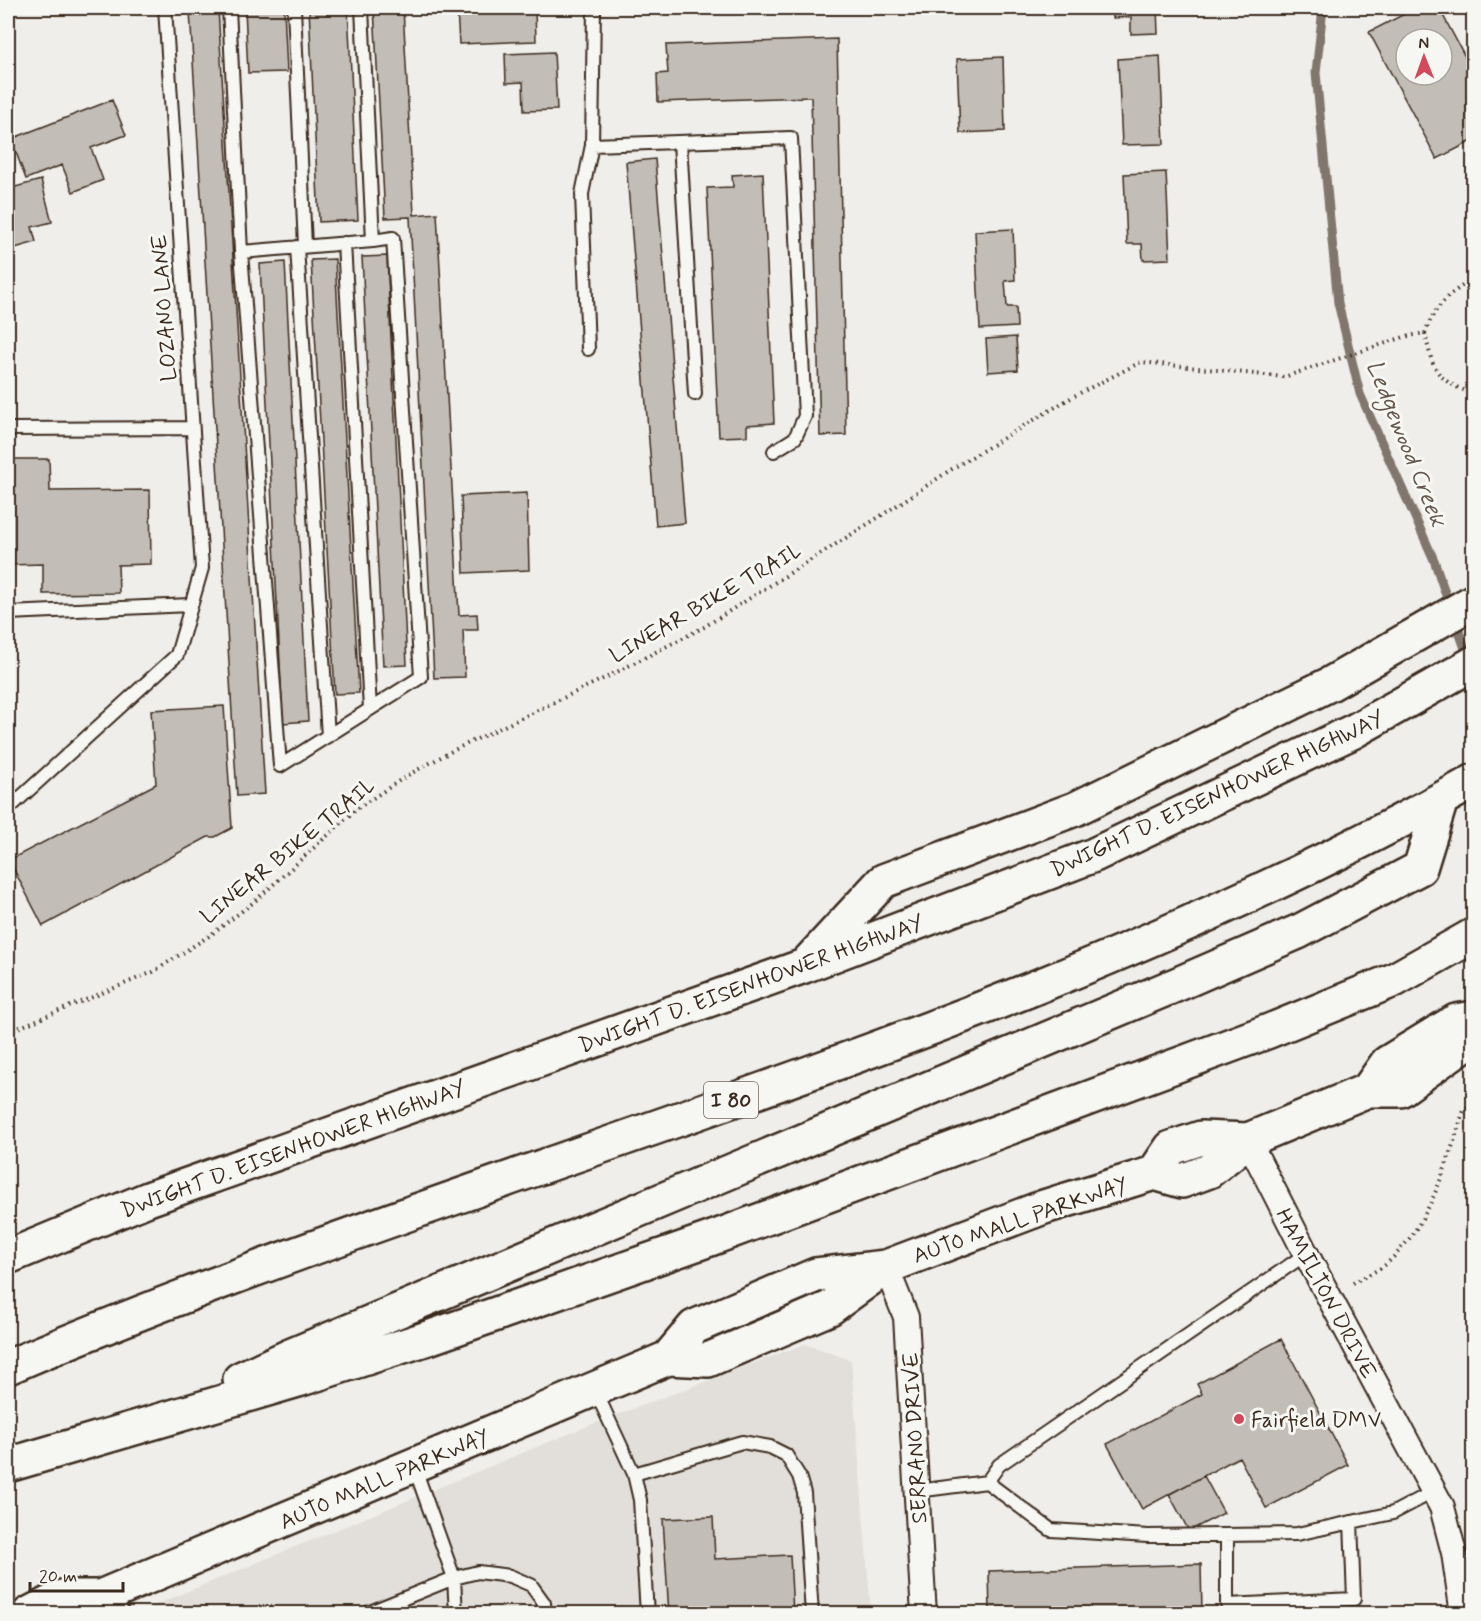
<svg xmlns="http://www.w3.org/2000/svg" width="1481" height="1621" font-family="Mynerve,sans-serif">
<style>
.built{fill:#e2dfdb}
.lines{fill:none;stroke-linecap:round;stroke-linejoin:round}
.stream{stroke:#81766d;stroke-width:9}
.building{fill:#c2bdb7;stroke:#3b2a1e;stroke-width:1.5;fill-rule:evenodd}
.lane-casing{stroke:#3b2a1e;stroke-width:16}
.street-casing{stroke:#3b2a1e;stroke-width:28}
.secondary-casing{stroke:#3b2a1e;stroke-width:38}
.highway-casing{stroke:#3b2a1e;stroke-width:38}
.path{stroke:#3b2a1e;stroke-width:4;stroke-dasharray:1.5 4.5;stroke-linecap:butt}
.lane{stroke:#f6f6f2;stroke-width:12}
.street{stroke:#f6f6f2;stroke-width:24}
.secondary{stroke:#f6f6f2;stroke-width:33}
.highway{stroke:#f6f6f2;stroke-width:33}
.poi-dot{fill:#d1495b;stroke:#f6f6f2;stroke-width:2}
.labels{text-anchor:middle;stroke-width:6;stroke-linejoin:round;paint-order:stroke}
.shield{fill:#f6f6f2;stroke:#73675e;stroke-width:1.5}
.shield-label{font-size:21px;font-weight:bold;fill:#3b2a1e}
.street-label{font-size:22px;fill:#3b2a1e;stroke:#f6f6f2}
.poi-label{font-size:22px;fill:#3b2a1e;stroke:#f6f6f2;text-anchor:start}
.water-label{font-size:24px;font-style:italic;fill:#64564c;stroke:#f6f6f2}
</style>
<rect width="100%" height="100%" fill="#efeeea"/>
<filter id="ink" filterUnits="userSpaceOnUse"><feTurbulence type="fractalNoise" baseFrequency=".0167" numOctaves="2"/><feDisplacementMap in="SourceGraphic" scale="12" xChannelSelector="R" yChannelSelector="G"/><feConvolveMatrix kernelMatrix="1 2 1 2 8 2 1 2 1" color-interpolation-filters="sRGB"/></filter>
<g filter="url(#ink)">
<path class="built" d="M805,1344L851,1360L871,1613L133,1614L585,1427Z"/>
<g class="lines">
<path class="stream" d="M1323,8L1316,73L1338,303L1360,394L1434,560L1450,607
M1455,620L1469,660"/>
</g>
<path class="building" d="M245,8H284L287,72L248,73Z
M309,8H348L358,220L319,222Z
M374,8H403L414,215L437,213L459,615L477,614L478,630H463L465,677L434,678L410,217L385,218Z
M457,8L535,9L536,41L459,44Z
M1113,8H1157L1158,33L1131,34V17L1113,18Z
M1416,8H1439L1469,64L1474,62V140L1437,159L1369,32ZM1406,39H1442V75H1406Z
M218,9L265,794L237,796L190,11Z
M837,39L846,435L820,436L811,97L658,102L657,74L668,73L666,45Z
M554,52L557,110L524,111L523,82L506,83L505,54Z
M1160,56L1164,144L1122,145L1118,59Z
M1003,57L1005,131L960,133L957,59Z
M112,100L126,135L91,148L103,180L73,192L62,165L26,179L11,139Z
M655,159L685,523L656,526L626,162Z
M1166,172L1170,259L1143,260L1142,244H1127L1124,174Z
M763,173L774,423L747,425V436L719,437L707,188L733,187L732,175Z
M41,180L52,222L32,227L36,242L8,250V189Z
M1013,229L1015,280L1005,281L1007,307H1016L1017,327L980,329L975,231Z
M387,256L407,665L383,666L362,257Z
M335,259L359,693L335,694L311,260Z
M285,262L308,721L283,723L260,264Z
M1016,337L1018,370L988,372L986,339Z
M8,459H49L50,491L150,490L151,564L118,565L119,593L43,594V564L8,565Z
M527,493L529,570L464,573L461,496Z
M224,706L232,828L215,837H208L43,926L9,860L156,784L151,710Z
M1281,1339L1348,1465L1266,1508L1239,1457L1142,1509L1107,1444L1202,1394L1197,1384Z
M1204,1476L1224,1513L1189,1531L1169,1494Z
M713,1517L715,1559L790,1555L793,1614H669L663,1519Z
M1201,1564L1202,1614H990L989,1571Z"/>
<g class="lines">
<defs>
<path id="lane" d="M229,8L241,252L373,241L362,8
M294,8L305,246
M594,8L592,145L791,138L805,416L795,438L774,451
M680,142L695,394
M344,243L370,709
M297,247L328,736
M241,252L280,766L421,677L393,238L373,241
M588,349L582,194L592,145
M8,429L192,428
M8,613L191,605
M8,809L177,655L202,568L165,8
M595,1390L634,1474L640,1500L647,1614
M634,1474L742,1442L770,1447L786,1455L799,1476L804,1493L812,1614
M987,1482L1051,1530L1148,1536L1297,1534L1393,1513L1433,1492
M917,1491L987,1482L999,1465L1306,1254
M1227,1535V1605L1354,1599L1351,1522
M114,1593L123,1614
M365,1614L454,1578L414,1466
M456,1614L454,1578L478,1572L510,1576L531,1585L544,1603L545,1614"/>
<path id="street" d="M1248,1140L1306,1254L1442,1507L1454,1553L1463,1614
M886,1267L906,1317L924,1614"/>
<path id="secondary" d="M1368,1090L1387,1063L1456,1021L1474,1018
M1154,1173L1171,1148L1201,1138L1248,1140
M668,1358L694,1327L816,1275L886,1267L1044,1207L1154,1173L1182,1181L1209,1171L1248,1140L1368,1090H1400L1474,1037
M29,1614L62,1597H100L668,1358L708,1360L830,1308L886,1267"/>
<path id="highway" d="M810,960L883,881L1075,809L1330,684L1474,601
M8,1257L148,1199L804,966L1094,855L1354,731L1474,663
M8,1367C492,1161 1013,1041 1474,781
M240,1379L290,1356L1178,984L1300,931L1420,868L1441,800
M8,1465L298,1380L428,1338L710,1239L1269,1031L1394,980L1474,935"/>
</defs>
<use href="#lane" class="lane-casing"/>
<use href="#street" class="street-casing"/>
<use href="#secondary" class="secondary-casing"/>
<use href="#highway" class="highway-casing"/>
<path class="path" d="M1425,333C1433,370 1436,381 1474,394
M8,1032L153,972L209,936L254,902L358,808L408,775L452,751L607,677L704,627L876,519L955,467L1074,396L1141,362L1284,377L1404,337L1425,333C1434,307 1450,292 1474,279
M1353,1283C1363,1277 1376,1272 1385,1265C1431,1225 1446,1165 1464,1110L1474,1102"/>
<use href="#lane" class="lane"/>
<use href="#street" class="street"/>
<use href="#secondary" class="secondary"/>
<use href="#highway" class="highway"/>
</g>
</g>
<circle class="poi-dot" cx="1239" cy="1419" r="6"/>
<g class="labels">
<rect class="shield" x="704" y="1082" width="54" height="36" rx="4.5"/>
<g class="shield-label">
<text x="731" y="1107">I 80</text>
</g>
<g class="street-label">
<text transform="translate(163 308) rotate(-94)" y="8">LOZANO LANE</text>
<text transform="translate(705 602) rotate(-30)" y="8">LINEAR BIKE TRAIL</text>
<text transform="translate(1217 793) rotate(-25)" y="8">DWIGHT D. EISENHOWER HIGHWAY</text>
<text transform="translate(287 850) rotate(-39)" y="8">LINEAR BIKE TRAIL</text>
<text transform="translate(751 983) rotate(-20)" y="8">DWIGHT D. EISENHOWER HIGHWAY</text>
<text transform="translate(293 1148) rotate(-20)" y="8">DWIGHT D. EISENHOWER HIGHWAY</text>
<text transform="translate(1020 1219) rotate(-19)" y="8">AUTO MALL PARKWAY</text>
<text transform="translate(1327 1293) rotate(62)" y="8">HAMILTON DRIVE</text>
<text transform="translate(914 1438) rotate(-93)" y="8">SERRANO DRIVE</text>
<text transform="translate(384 1478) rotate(-23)" y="8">AUTO MALL PARKWAY</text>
</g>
<g class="poi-label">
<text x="1251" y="1427">Fairfield DMV</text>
</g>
<g class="water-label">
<text transform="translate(1407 443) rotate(68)" y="8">Ledgewood Creek</text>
</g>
</g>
<rect width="1481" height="1621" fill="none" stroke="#f6f6f2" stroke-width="30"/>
<rect x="15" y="15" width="1451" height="1591" fill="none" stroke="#3b2a1e" stroke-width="2" filter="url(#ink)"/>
<g transform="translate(1424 57) rotate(359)"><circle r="28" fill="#f6f6f2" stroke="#aba49d" stroke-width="1.5"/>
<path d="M0-4.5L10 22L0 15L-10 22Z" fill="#d1495b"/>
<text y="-9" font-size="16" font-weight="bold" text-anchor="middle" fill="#3b2a1e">N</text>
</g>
<path d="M30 1582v9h93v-9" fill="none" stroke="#3b2a1e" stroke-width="3"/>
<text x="39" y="1582" font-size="18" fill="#3b2a1e" stroke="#f6f6f2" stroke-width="4.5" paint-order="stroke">20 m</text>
</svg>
